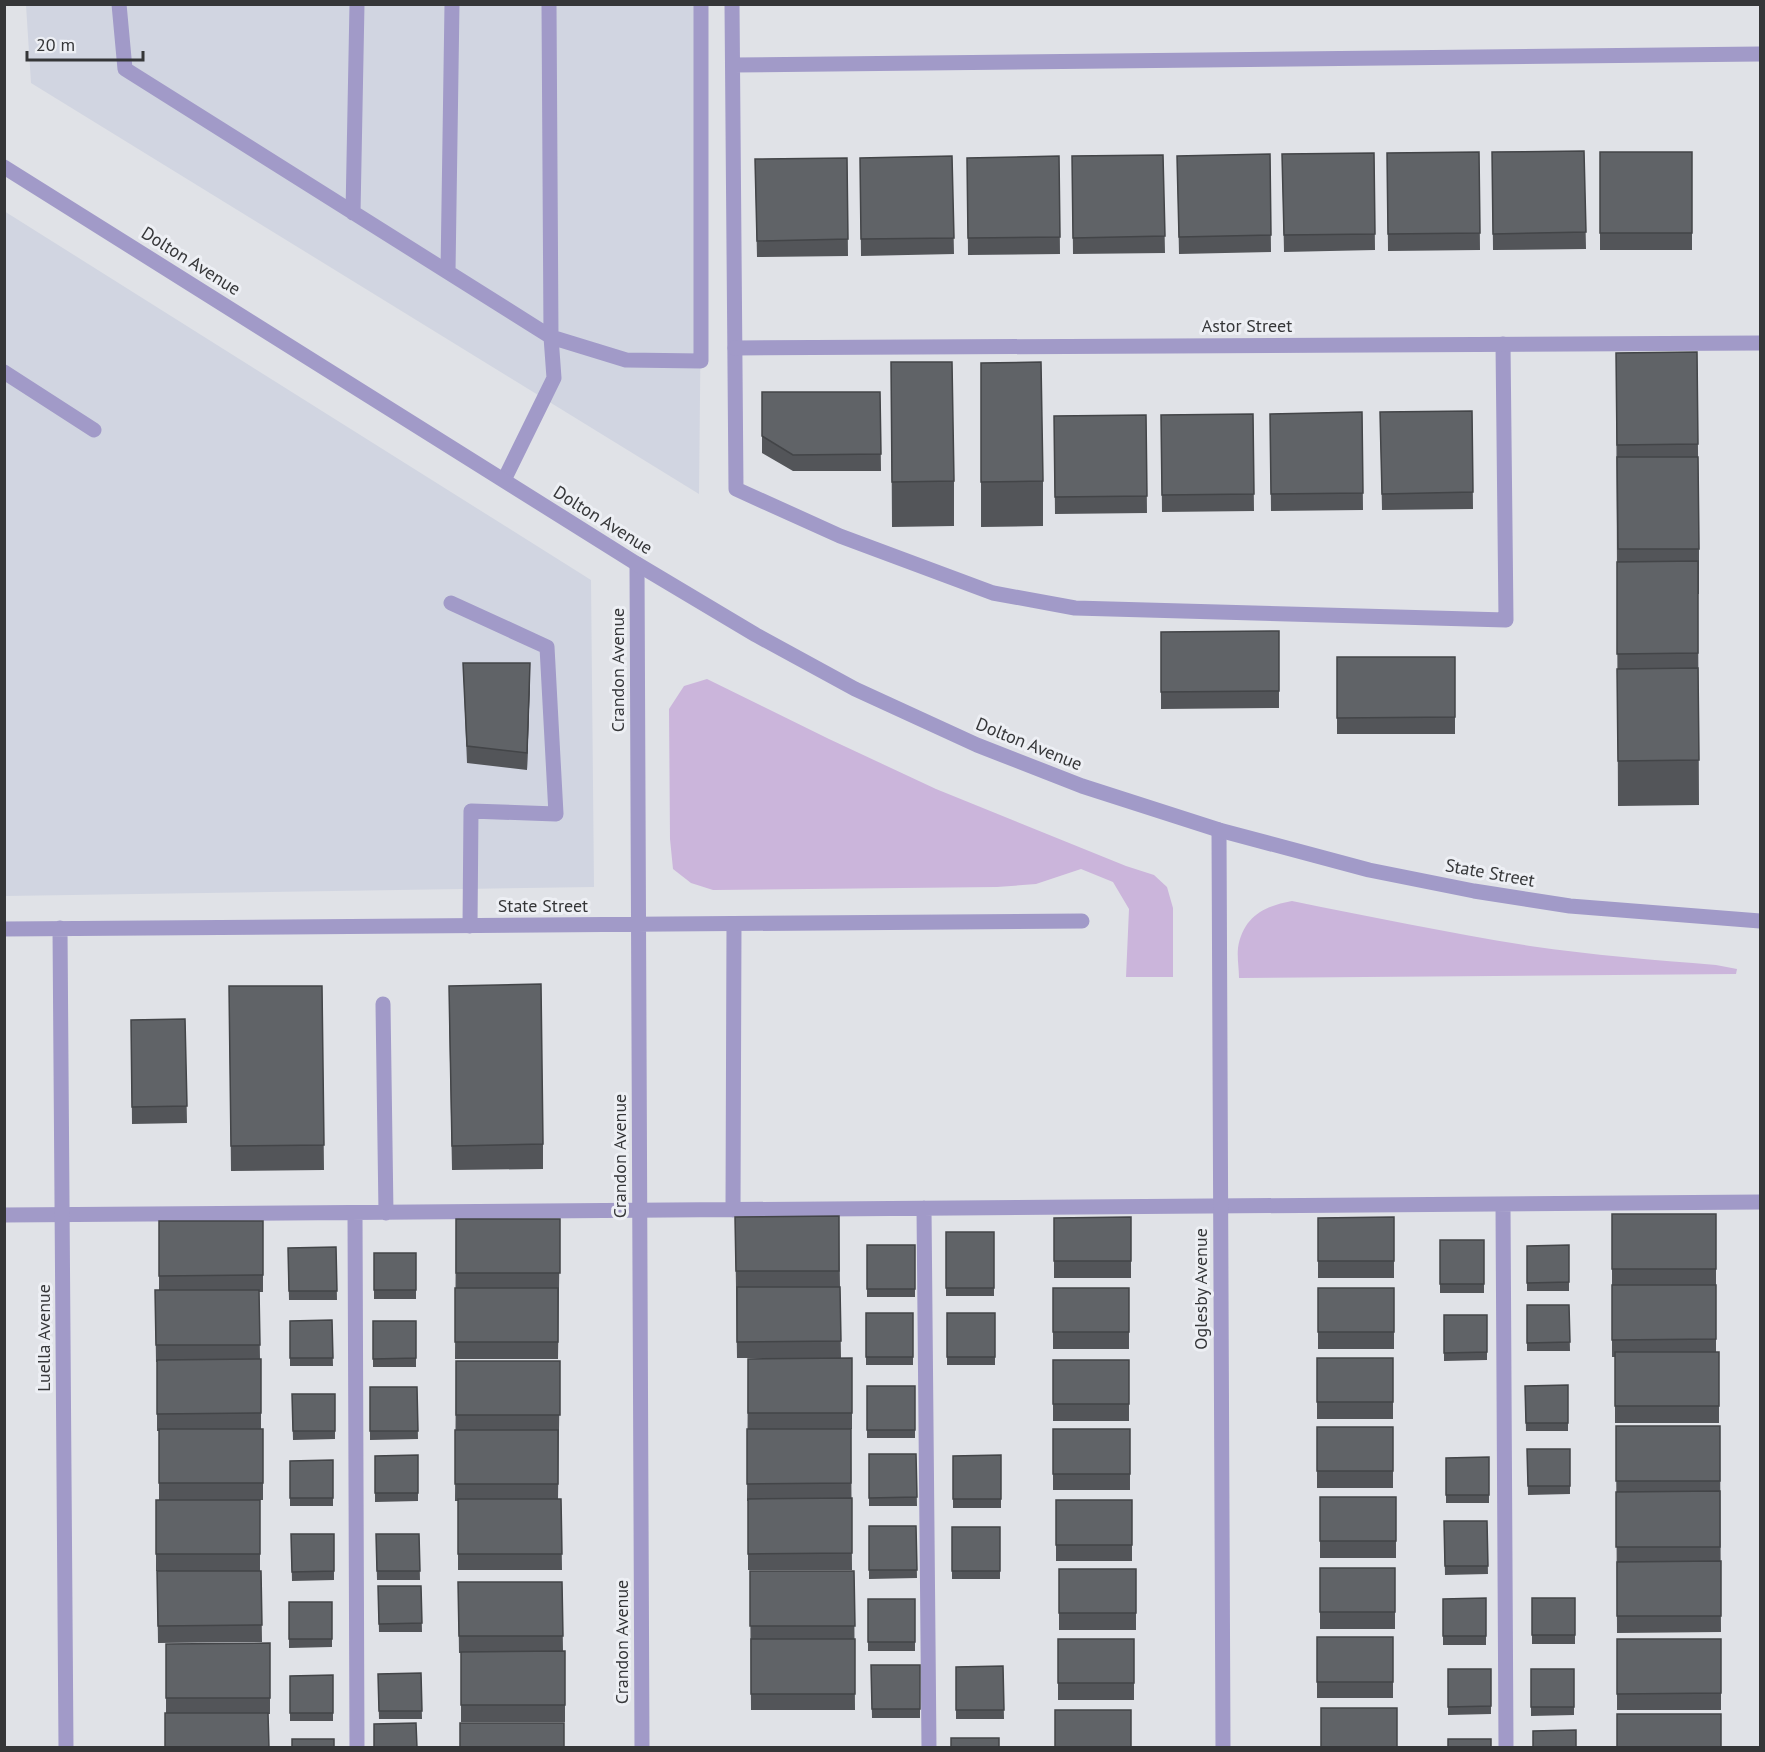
<svg xmlns="http://www.w3.org/2000/svg" width="1765" height="1752" font-family="'PT Sans',sans-serif">
<style>
.built{fill:#d1d5e1}
.green{fill:#cbb5db}
.lines{fill:none;stroke-linecap:round;stroke-linejoin:round}
.service{stroke:#a19ac8;stroke-width:15}
.minor{stroke:#a19ac8;stroke-width:15}
.tertiary{stroke:#a19ac8;stroke-width:15}
.wall{fill:#535559}
.shaded-wall{fill:#434548}
.building{fill:#606367;stroke:#434548;stroke-width:1.5}
.labels{text-anchor:middle;stroke-width:6;stroke-linejoin:round;paint-order:stroke}
.street-label{font-size:18px;fill:#353638;stroke:#edeff4}
</style>
<rect width="100%" height="100%" fill="#e0e2e7"/>
<path class="built" d="M26,5H704L699,494L31,83Z
M4,211L591,580L594,887L5,896Z"/>
<path class="green" d="M707,679L829,739L936,789L1126,866L1154,875L1167,887L1173,908V977H1126L1129,909L1113,882L1081,869L1036,884L997,887L713,890L691,883L673,869L670,839L669,709L684,686Z
M1292,901C1371,917 1450,933 1530,946C1592,955 1654,960 1716,965L1737,969L1736,974L1239,978C1239,968 1237,958 1238,948C1243,917 1264,906 1292,901Z"/>
<g class="lines">
<path class="service" d="M119,4L125,69L551,337L554,378L504,480
M549,4L551,337L626,360L701,361V4
M732,4L736,489L840,536L993,593L1075,608L1506,620L1503,344
M733,65L1760,54
M353,213L357,4
M448,272L452,4
M4,372L94,430
M451,603L547,647L556,814L471,811L470,926
M383,1004L386,1213
M1503,1204L1506,1748
M924,1208L929,1748
M733,1210L734,924
M355,1213L357,1748
M4,1215L1760,1202"/>
<path class="minor" d="M735,348L1760,343
M637,564L642,1748
M1219,830L1223,1748
M60,928L66,1748
M4,929L1082,921"/>
<path class="tertiary" d="M4,167L637,564L756,635L855,689L977,745L1082,786L1219,830L1369,870L1474,891L1570,906L1760,921"/>
</g>
<path class="wall" d="M1584,151L1586,249L1493,250L1492,152Z
M1479,152L1480,250L1388,251L1387,153Z
M1600,152H1692V250H1600Z
M1374,153L1375,250L1284,252L1282,154Z
M1270,154L1271,252L1179,254L1177,156Z
M1163,155L1165,253L1073,254L1072,156Z
M952,156L954,254L861,256L860,158Z
M1059,156L1060,254L968,255L967,158Z
M847,158L848,256L757,257L755,159Z
M1697,352L1699,549V594H1698L1699,805L1618,806L1616,353Z
M891,362L954,481V526L892,527Z
M981,363L1043,481V526L981,527Z
M762,392H880L881,471H793L762,453Z
M1472,411L1473,509L1382,510L1380,412Z
M1362,412L1363,510L1271,511L1270,414Z
M1253,414L1254,511L1162,512L1161,415Z
M1146,415L1147,513L1055,514L1054,416Z
M1279,631V708L1161,709V632Z
M1337,657H1455V734H1337Z
M463,663L530,679L527,770L467,763Z
M229,986H322L324,1170L231,1171Z
M449,1010L543,1144V1169L452,1170Z
M185,1019L187,1123L132,1124L131,1020Z
M1612,1214H1716V1352H1719V1423H1615V1357H1612Z
M839,1216L841,1358H737L735,1217Z
M1131,1217V1278H1054V1218Z
M1394,1217V1278H1318V1218Z
M456,1219H560L558,1359H455Z
M159,1221H263V1292H259L260,1359H261V1429H263V1500H260V1571H261L262,1642L158,1643L157,1571H156V1500H159V1431H157V1362H156L155,1290H159Z
M946,1232H994V1296H946Z
M1440,1240H1484V1293H1440Z
M867,1245H915V1297H867Z
M1569,1245V1291H1527V1246Z
M336,1247L337,1300H289L288,1248Z
M374,1253H416V1299H374Z
M1053,1288H1129V1349H1053Z
M1318,1288H1394V1349H1318Z
M1527,1305H1569L1570,1351H1527Z
M866,1313H913V1365H866Z
M947,1313H995V1365H947Z
M1444,1315H1487V1360L1444,1361Z
M332,1320L333,1366H290V1321Z
M373,1321H416V1367H373Z
M852,1358V1429H851L852,1570H748V1501H747L748,1359Z
M1317,1358H1393V1419H1317Z
M1053,1360H1129V1421H1053Z
M456,1361H560L558,1499H561L562,1570H458V1501H455Z
M1568,1385V1431H1526L1525,1386Z
M867,1386H915V1438H867Z
M370,1387H417L418,1439L370,1440Z
M292,1394H335V1439L293,1440Z
M1616,1426H1720L1721,1632L1617,1633Z
M1317,1427H1393V1488H1317Z
M1053,1429H1130V1490H1053Z
M1527,1449H1570V1494L1528,1495Z
M869,1454H916L917,1506H869Z
M418,1455V1501L375,1502V1456Z
M1001,1455V1508H953V1456Z
M1489,1457V1503H1446V1458Z
M333,1460V1506H290V1461Z
M1320,1497H1396V1558H1320Z
M1056,1500H1132V1561H1056Z
M1444,1521H1487L1488,1574L1445,1575Z
M869,1526H916L917,1578L869,1579Z
M952,1527H1000V1579H952Z
M291,1534H334V1580L292,1581Z
M376,1534H419L420,1580H377Z
M1320,1568H1395V1629H1320Z
M1059,1569H1136V1630H1059Z
M750,1571H854L855,1710H751Z
M458,1582H562L563,1651H565V1722H461V1653H459Z
M378,1586H421L422,1632H379Z
M1486,1598V1645H1443V1599Z
M1532,1598H1575V1644H1532Z
M868,1599H915V1651H868Z
M289,1602H332V1647L289,1648Z
M1317,1637H1393V1698H1317Z
M1058,1639H1134V1700H1058Z
M1617,1639H1721V1710H1617Z
M270,1643V1714L166,1713V1644Z
M871,1665H920V1718H872Z
M1003,1666L1004,1719H956V1667Z
M1448,1669H1491V1714L1448,1715Z
M1531,1669H1574V1715L1531,1716Z
M421,1673L422,1719H379L378,1674Z
M333,1675V1721H290V1676Z"/>
<path class="shaded-wall" d="M530,663V679L527,770V753Z"/>
<path class="building" d="M1584,151L1586,232L1493,234L1492,152Z
M1479,152L1480,233L1388,234L1387,153Z
M1600,152H1692V233H1600Z
M1374,153L1375,234L1284,235L1282,154Z
M1270,154L1271,235L1179,237L1177,156Z
M1163,155L1165,236L1073,238L1072,156Z
M952,156L954,238L861,239L860,158Z
M1059,156L1060,237L968,238L967,158Z
M847,158L848,239L757,241L755,159Z
M1697,352L1698,444L1617,445L1616,353Z
M891,362H952L954,481L892,482Z
M1041,362L1043,481L981,482V363Z
M762,392H880L881,454L793,455L762,436Z
M1472,411L1473,492L1382,494L1380,412Z
M1362,412L1363,493L1271,494L1270,414Z
M1253,414L1254,494L1162,495L1161,415Z
M1146,415L1147,496L1055,497L1054,416Z
M1617,457H1698L1699,549H1618Z
M1698,561V653L1617,654V562Z
M1279,631V691L1161,692V632Z
M1337,657H1455V717L1337,718Z
M463,663H530L527,753L467,746Z
M1698,668L1699,760L1618,761L1617,669Z
M541,984L543,1144L452,1146L449,986Z
M229,986H322L324,1145L231,1146Z
M185,1019L187,1106L132,1107L131,1020Z
M1612,1214H1716V1269H1612Z
M839,1216V1271H736L735,1217Z
M1131,1217V1261H1054V1218Z
M1394,1217V1261H1318V1218Z
M456,1219H560V1273H456Z
M159,1221H263V1275L159,1276Z
M946,1232H994V1288H946Z
M1440,1240H1484V1284H1440Z
M867,1245H915V1289H867Z
M1569,1245V1282L1527,1283V1246Z
M336,1247L337,1291H289L288,1248Z
M374,1253H416V1290H374Z
M1612,1285H1716V1339L1612,1340Z
M737,1287H840L841,1341L737,1342Z
M455,1288H558V1342H455Z
M1053,1288H1129V1332H1053Z
M1318,1288H1394V1332H1318Z
M155,1290H259L260,1345H156Z
M1527,1305H1569L1570,1342L1527,1343Z
M866,1313H913V1357H866Z
M947,1313H995V1357H947Z
M1444,1315H1487V1352L1444,1353Z
M332,1320L333,1358H290V1321Z
M373,1321H416V1358L373,1359Z
M1615,1352H1719V1406H1615Z
M852,1358V1413H748V1359Z
M1317,1358H1393V1402H1317Z
M261,1359V1413L157,1414V1360Z
M1053,1360H1129V1404H1053Z
M456,1361H560V1415H456Z
M1568,1385V1423H1526L1525,1386Z
M867,1386H915V1430H867Z
M370,1387H417L418,1431H370Z
M292,1394H335V1431H293Z
M1616,1426H1720V1481H1616Z
M1317,1427H1393V1471H1317Z
M159,1429H263V1483H159Z
M747,1429H851V1483L747,1484Z
M1053,1429H1130V1474H1053Z
M455,1430H558V1484H455Z
M1527,1449H1570V1486H1528Z
M869,1454H916L917,1497L869,1498Z
M418,1455V1493H375V1456Z
M1001,1455V1499H953V1456Z
M1489,1457V1495H1446V1458Z
M333,1460V1498H290V1461Z
M1720,1491V1547H1616V1492Z
M1320,1497H1396V1541H1320Z
M852,1498V1553L748,1554V1499Z
M458,1499H561L562,1554H458Z
M156,1500H260V1554H156Z
M1056,1500H1132V1545H1056Z
M1444,1521H1487L1488,1566H1445Z
M869,1526H916L917,1570H869Z
M952,1527H1000V1571H952Z
M291,1534H334V1571L292,1572Z
M376,1534H419L420,1571H377Z
M1721,1561V1616H1617V1562Z
M1320,1568H1395V1612H1320Z
M1059,1569H1136V1613H1059Z
M157,1571H261L262,1625L158,1626Z
M750,1571H854L855,1626H750Z
M458,1582H562L563,1636H459Z
M378,1586H421L422,1623L379,1624Z
M1486,1598V1636H1443V1599Z
M1532,1598H1575V1635H1532Z
M868,1599H915V1642H868Z
M289,1602H332V1639H289Z
M1317,1637H1393V1682H1317Z
M751,1639H855V1694H751Z
M1058,1639H1134V1683H1058Z
M1617,1639H1721V1693L1617,1694Z
M270,1643V1698H166V1644Z
M565,1651V1705H461V1652Z
M871,1665H920V1709H872Z
M1003,1666L1004,1710H956V1667Z
M1448,1669H1491V1706L1448,1707Z
M1531,1669H1574V1707H1531Z
M421,1673L422,1711H379L378,1674Z
M333,1675V1713H290V1676Z
M1321,1708H1397V1748H1321Z
M1055,1710H1131V1748H1055Z
M165,1713H268L269,1748H165Z
M1617,1714H1721V1748H1617Z
M416,1723L417,1748H374V1724Z
M460,1723H564V1748H460Z
M1576,1730V1748H1533V1731Z
M951,1738H999V1748H951Z
M292,1739H334V1748H292Z
M1448,1739H1491V1748H1448Z"/>
<g class="labels">
<g class="street-label">
<text transform="translate(191 261) rotate(32)" y="6">Dolton Avenue</text>
<text x="1247" y="332">Astor Street</text>
<text transform="translate(603 520) rotate(32)" y="6">Dolton Avenue</text>
<text transform="translate(618 670) rotate(-90)" y="6">Crandon Avenue</text>
<text transform="translate(1029 744) rotate(22)" y="6">Dolton Avenue</text>
<text transform="translate(1490 873) rotate(10)" y="6">State Street</text>
<text x="543" y="912">State Street</text>
<text transform="translate(620 1156) rotate(-90)" y="6">Crandon Avenue</text>
<text transform="translate(1201 1289) rotate(-90)" y="6">Oglesby Avenue</text>
<text transform="translate(44 1338) rotate(-90)" y="6">Luella Avenue</text>
<text transform="translate(622 1642) rotate(-90)" y="6">Crandon Avenue</text>
</g>
</g>
<rect width="1765" height="1752" fill="none" stroke="#353638" stroke-width="12"/>
<path d="M27 51v9h116v-9" fill="none" stroke="#353638" stroke-width="3"/>
<text x="36" y="51" font-size="18" fill="#353638" stroke="#edeff4" stroke-width="4.5" paint-order="stroke">20 m</text>
</svg>
